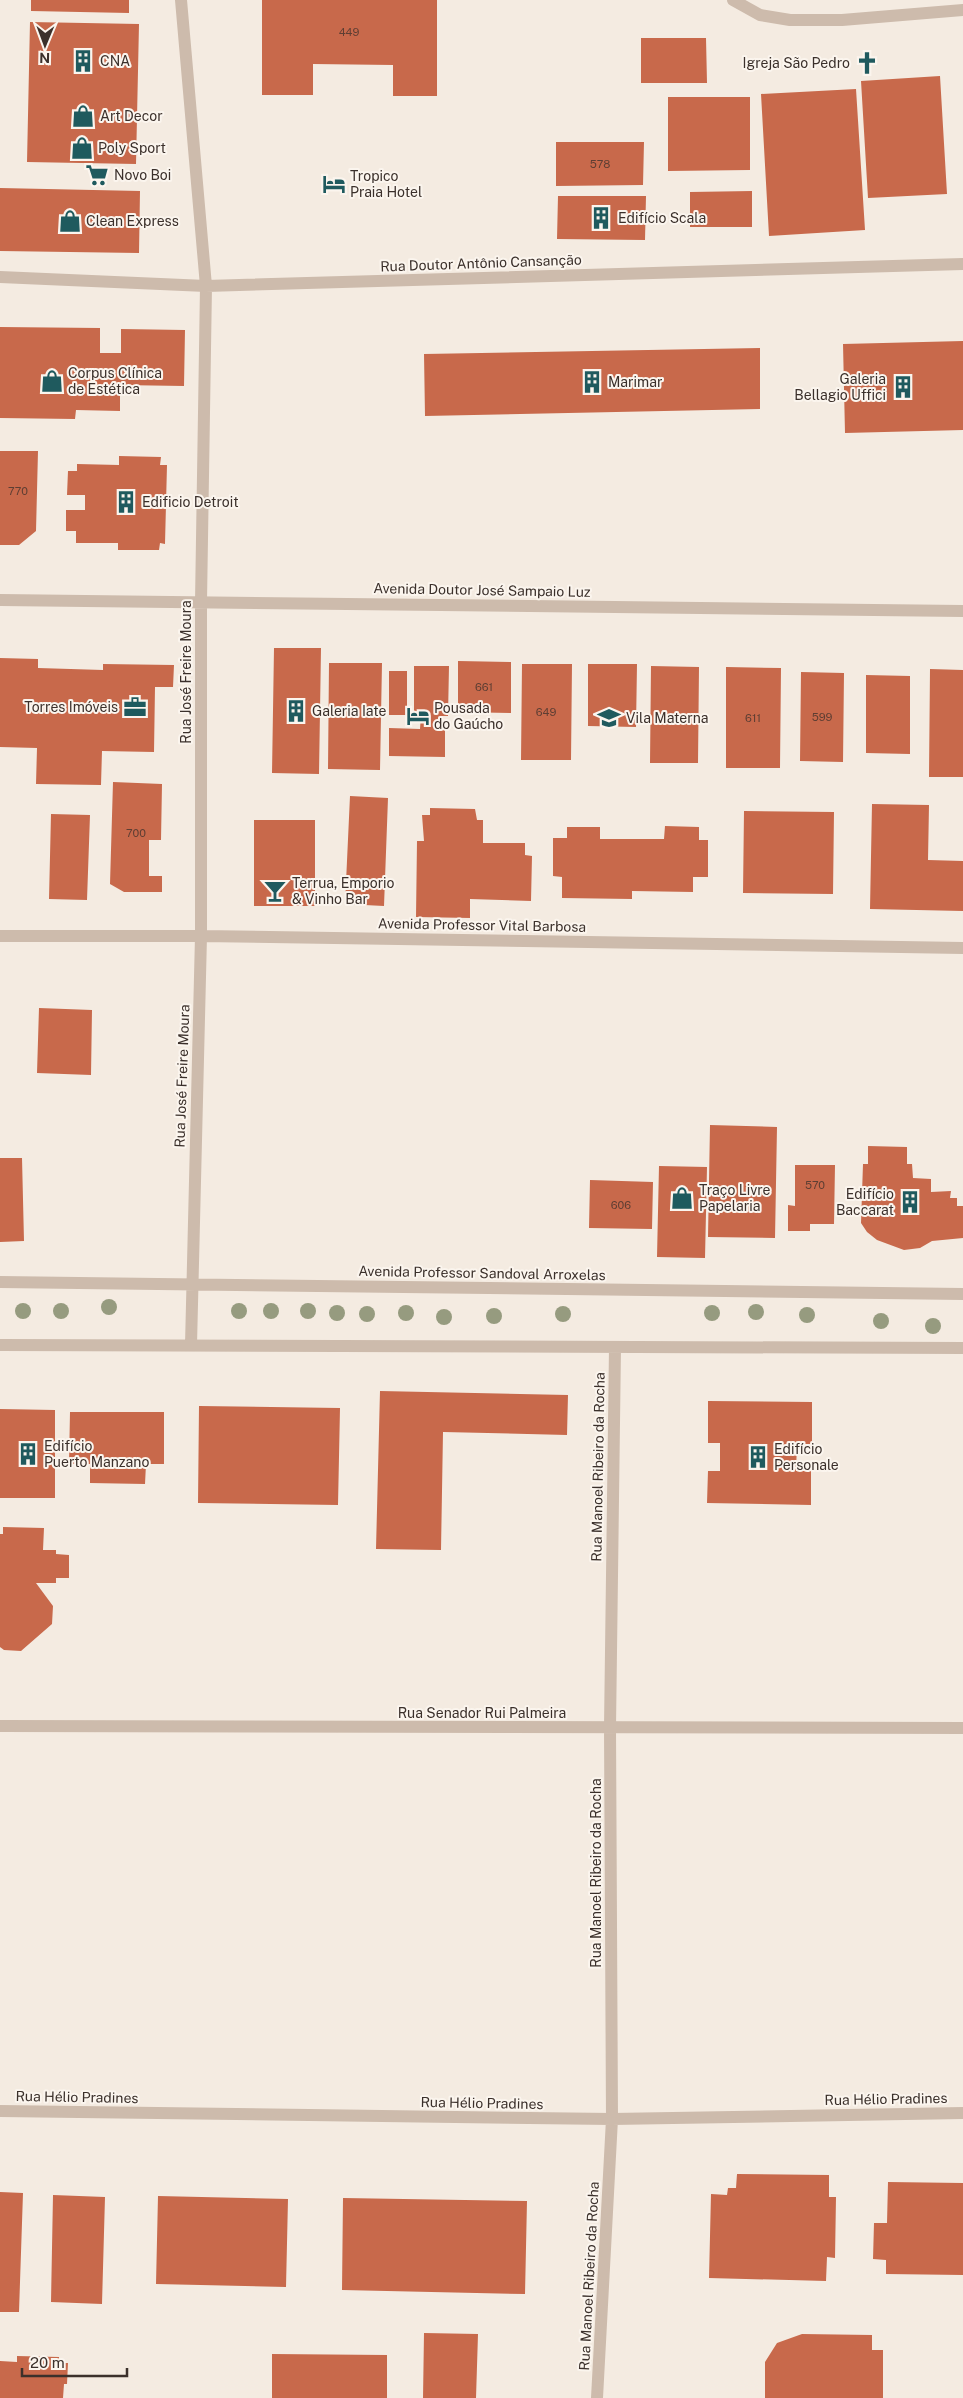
<svg xmlns="http://www.w3.org/2000/svg" width="963" height="2398" font-family="'Public Sans',sans-serif">
<style>
.building{fill:#c8694b}
.lines{fill:none;stroke-linecap:round;stroke-linejoin:round}
.minor{stroke:#cdbbac;stroke-width:12}
.tree{fill:#969b7f}
.labels{text-anchor:middle;stroke-width:4;stroke-linejoin:round;paint-order:stroke}
.number-label{font-size:11px;fill:#5e3e33}
.poi-label{font-size:14px;fill:#3b302b;stroke:#fbf5ee;text-anchor:start}
.street-label{font-size:14px;fill:#3b302b;stroke:#fbf5ee}
</style>
<rect width="100%" height="100%" fill="#f4ebe1"/>
<path class="building" d="M31,0H129V13L31,11Z
M262,0H437V96H393V65L313,64V95H262Z
M30,22L139,24L136,164L27,162Z
M641,38H706L707,83H641Z
M940,76L947,194L868,198L861,81Z
M856,89L865,230L769,236L761,94Z
M668,97H750V170L668,171Z
M556,142H644L643,185L556,186Z
M0,188L140,191L139,253L0,251Z
M752,191V227H690V192Z
M558,196H646L645,240L557,239Z
M0,327L100,328V353H121V329L185,330L184,386L120,385V411L76,410L75,419L0,418Z
M963,341V430L845,433L843,344Z
M760,348V409L425,416L424,354Z
M0,451H38L36,531L19,545H0Z
M119,456L161,457L160,465H167L165,544L160,543L159,550H118V543H76V531H66V510H85V495H67L68,471H77V464L119,465Z
M274,648H321L319,774L272,773Z
M0,658L38,659V668L103,670V664L174,665L173,687H155L154,752L102,751L101,785L36,784L37,748L0,747Z
M458,661L511,662V713L458,712Z
M329,663H382L380,770L328,769Z
M522,664H572L571,760H521Z
M588,664H637L636,727L588,726Z
M414,666H449L448,716H440L439,729H445V757L389,756V728L420,729L421,715H414Z
M651,666L699,667L698,763H650Z
M726,667L781,668L780,768H726Z
M930,669L963,670V777H929Z
M389,671H407V715H389Z
M801,672L844,673L843,762L800,761Z
M866,675L910,676V754L866,753Z
M113,782L162,784L161,840H149V876H162V892H124L110,884Z
M350,796L388,798L384,906L345,904Z
M872,804L929,805L928,860L963,861V911L870,909Z
M430,808L475,809L477,820H483V843H525V855L532,856L531,901L470,899V918L416,917L417,841H424L422,815H430Z
M744,811L834,812L833,894L743,893Z
M51,814L90,815L87,900L49,899Z
M254,820H315V906H254Z
M665,826L699,827V840H708V877H693V892L632,891V899L562,898V877L553,876V838H567V827H600V839H664Z
M39,1008L92,1010L91,1075L37,1073Z
M710,1125L777,1127L775,1238L708,1237Z
M868,1146L907,1147V1164H912L913,1178L931,1179V1192L951,1191L950,1198H957V1206H963V1238L932,1241L920,1248L904,1250L877,1240L867,1232L861,1223L863,1164H868Z
M0,1158H22L24,1241L0,1242Z
M795,1165H835L834,1224H810V1231H788V1205L795,1206Z
M659,1166L707,1167L705,1258L657,1257Z
M590,1180L653,1182L652,1229L589,1228Z
M380,1391L568,1395L567,1435L443,1432L441,1550L376,1549Z
M708,1401L812,1402V1444H797L796,1471H811V1505L707,1503L708,1471H720V1443H708Z
M199,1406L340,1408L338,1505L198,1503Z
M0,1409L55,1410V1498H0Z
M70,1412H164V1464H146L145,1484L90,1483V1464H69Z
M3,1527L44,1528L43,1550H56V1554L69,1555V1578H56V1583H36L53,1606L52,1624L21,1651L4,1650L0,1647V1534H3Z
M737,2174L829,2175V2197H836L835,2258L827,2257L826,2281L709,2278L711,2194L727,2195L728,2188H736Z
M888,2182L963,2183V2275L886,2274V2260L873,2259L874,2223H887Z
M0,2192L23,2193L19,2312H0Z
M53,2195L105,2197L102,2304L51,2302Z
M158,2196L288,2199L286,2287L156,2284Z
M343,2198L527,2201L525,2294L342,2290Z
M424,2333L478,2334L476,2398H423Z
M802,2334L872,2335V2350H883V2398H765V2362L777,2343Z
M272,2354L387,2355V2398H272Z
M17,2356L59,2357V2363H68L67,2384H64L63,2398H0V2361L17,2362Z"/>
<g class="lines">
<path class="minor" d="M181,0L206,286L201,602V936L191,1345
M733,0L760,15L790,20H842L963,10
M0,277L206,286L963,264
M0,600L963,611
M0,936H201L963,948
M0,1282L963,1294
M0,1345L963,1348
M0,1726L963,1728
M0,2111L612,2119L963,2113
M597,2398L612,2119L610,1728L615,1347"/>
</g>
<g class="tree">
<circle cx="109" cy="1307" r="8"/>
<circle cx="23" cy="1311" r="8"/>
<circle cx="61" cy="1311" r="8"/>
<circle cx="239" cy="1311" r="8"/>
<circle cx="271" cy="1311" r="8"/>
<circle cx="308" cy="1311" r="8"/>
<circle cx="756" cy="1312" r="8"/>
<circle cx="337" cy="1313" r="8"/>
<circle cx="406" cy="1313" r="8"/>
<circle cx="712" cy="1313" r="8"/>
<circle cx="367" cy="1314" r="8"/>
<circle cx="563" cy="1314" r="8"/>
<circle cx="807" cy="1315" r="8"/>
<circle cx="494" cy="1316" r="8"/>
<circle cx="444" cy="1317" r="8"/>
<circle cx="881" cy="1321" r="8"/>
<circle cx="933" cy="1326" r="8"/>
</g>
<defs>
<symbol id="building-bare" viewBox="-9 -9 18 18"><path d="M-4-6H4V6H1V3H-1V6H-4ZM-2.5-4.3h1.7v1.8h-1.7ZM.8-4.3h1.7v1.8H.8ZM-2.5-1h1.7V.8h-1.7ZM.8-1h1.7V.8H.8Z" fill="#1f5a5e" stroke="#fbf5ee" stroke-width="2.5" paint-order="stroke"/></symbol>
<symbol id="church-bare" viewBox="-9 -9 18 18"><path d="M-1.2-6h2.4v3.5h3.3v2.4h-3.3V6h-2.4V-.1h-3.3v-2.4h3.3Z" fill="#1f5a5e" stroke="#fbf5ee" stroke-width="2.5" paint-order="stroke"/></symbol>
<symbol id="shop-bare" viewBox="-9 -9 18 18"><path d="M-5-2.5h2.3a2.7 3.5 0 0 1 5.4 0H5L5.5 6h-11ZM-1.5-2.5h3a1.5 2.3 0 0 0-3 0Z" fill="#1f5a5e" stroke="#fbf5ee" stroke-width="2.5" paint-order="stroke"/></symbol>
<symbol id="supermarket-bare" viewBox="-9 -9 18 18"><path d="M-6-5.5h2.5l.6 2H6L4.5 2H-2.5L-4.4-4H-6ZM-1.5 3.2a1.3 1.3 0 1 0 .1 0ZM3 3.2a1.3 1.3 0 1 0 .1 0Z" fill="#1f5a5e" stroke="#fbf5ee" stroke-width="2.5" paint-order="stroke"/></symbol>
<symbol id="hotel-bare" viewBox="-9 -9 18 18"><path d="M-6-4.5h1.5V1H6V5H4.5V3h-9V5H-6ZM-4 0a1.8 1.8 0 1 1 3.6 0ZM.5 0V-2.5h3Q6-2.5 6 0Z" fill="#1f5a5e" stroke="#fbf5ee" stroke-width="2.5" paint-order="stroke"/></symbol>
<symbol id="office-bare" viewBox="-9 -9 18 18"><path d="M-6-3h4V-5.5h4V-3h4V5H-6ZM-1-4.5V-3h2v-1.5ZM-6 0V1H6V0Z" fill="#1f5a5e" stroke="#fbf5ee" stroke-width="2.5" paint-order="stroke"/></symbol>
<symbol id="school-bare" viewBox="-9 -9 18 18"><path d="M0-5L7-2L0 1L-7-2ZM-4 1L0 2.5L4 1V4Q0 6-4 4Z" fill="#1f5a5e" stroke="#fbf5ee" stroke-width="2.5" paint-order="stroke"/></symbol>
<symbol id="bar-bare" viewBox="-9 -9 18 18"><path d="M-6-5H6L.8 .8V4.5H3.5V6h-7V4.5H-.8V.8Z" fill="#1f5a5e" stroke="#fbf5ee" stroke-width="2.5" paint-order="stroke"/></symbol>
</defs>
<g fill-rule="evenodd">
<use href="#building-bare" x="67" y="45" width="32" height="32"/>
<use href="#church-bare" x="851" y="47" width="32" height="32"/>
<use href="#shop-bare" x="67" y="100" width="32" height="32"/>
<use href="#shop-bare" x="66" y="132" width="32" height="32"/>
<use href="#supermarket-bare" x="81" y="159" width="32" height="32"/>
<use href="#hotel-bare" x="318" y="168" width="32" height="32"/>
<use href="#building-bare" x="585" y="202" width="32" height="32"/>
<use href="#shop-bare" x="54" y="205" width="32" height="32"/>
<use href="#shop-bare" x="36" y="365" width="32" height="32"/>
<use href="#building-bare" x="576" y="366" width="32" height="32"/>
<use href="#building-bare" x="887" y="371" width="32" height="32"/>
<use href="#building-bare" x="110" y="486" width="32" height="32"/>
<use href="#office-bare" x="119" y="691" width="32" height="32"/>
<use href="#building-bare" x="280" y="695" width="32" height="32"/>
<use href="#hotel-bare" x="402" y="700" width="32" height="32"/>
<use href="#school-bare" x="593" y="702" width="32" height="32"/>
<use href="#bar-bare" x="259" y="875" width="32" height="32"/>
<use href="#shop-bare" x="666" y="1182" width="32" height="32"/>
<use href="#building-bare" x="894" y="1186" width="32" height="32"/>
<use href="#building-bare" x="12" y="1438" width="32" height="32"/>
<use href="#building-bare" x="742" y="1441" width="32" height="32"/>
</g>
<g class="labels">
<g class="number-label">
<text x="349" y="36">449</text>
<text x="600" y="168">578</text>
<text x="18" y="495">770</text>
<text x="484" y="691">661</text>
<text x="546" y="716">649</text>
<text x="822" y="721">599</text>
<text x="753" y="722">611</text>
<text x="136" y="837">700</text>
<text x="815" y="1189">570</text>
<text x="621" y="1209">606</text>
</g>
<g class="poi-label">
<text x="100" y="66">CNA</text>
<text x="850" y="68" text-anchor="end">Igreja São Pedro</text>
<text x="100" y="121">Art Decor</text>
<text x="98" y="153">Poly Sport</text>
<text x="114" y="180">Novo Boi</text>
<text x="350" y="181">Tropico<tspan x="350" dy="16">Praia Hotel</tspan></text>
<text x="618" y="223">Edifício Scala</text>
<text x="86" y="226">Clean Express</text>
<text x="68" y="378">Corpus Clínica<tspan x="68" dy="16">de Estética</tspan></text>
<text x="886" y="384" text-anchor="end">Galeria<tspan x="886" dy="16">Bellagio Uffici</tspan></text>
<text x="608" y="387">Marimar</text>
<text x="142" y="507">Edificio Detroit</text>
<text x="118" y="712" text-anchor="end">Torres Imóveis</text>
<text x="434" y="713">Pousada<tspan x="434" dy="16">do Gaúcho</tspan></text>
<text x="312" y="716">Galeria Iate</text>
<text x="626" y="723">Vila Materna</text>
<text x="292" y="888">Terrua, Emporio<tspan x="292" dy="16">&amp; Vinho Bar</tspan></text>
<text x="699" y="1195">Traço Livre<tspan x="699" dy="16">Papelaria</tspan></text>
<text x="894" y="1199" text-anchor="end">Edifício<tspan x="894" dy="16">Baccarat</tspan></text>
<text x="44" y="1451">Edifício<tspan x="44" dy="16">Puerto Manzano</tspan></text>
<text x="774" y="1454">Edifício<tspan x="774" dy="16">Personale</tspan></text>
</g>
<g class="street-label">
<text transform="translate(481 263) rotate(-2)" y="5">Rua Doutor Antônio Cansanção</text>
<text transform="translate(482 590) rotate(1)" y="5">Avenida Doutor José Sampaio Luz</text>
<text transform="translate(186 672) rotate(-90)" y="5">Rua José Freire Moura</text>
<text transform="translate(482 925) rotate(1)" y="5">Avenida Professor Vital Barbosa</text>
<text transform="translate(182 1076) rotate(-88)" y="5">Rua José Freire Moura</text>
<text transform="translate(482 1273) rotate(1)" y="5">Avenida Professor Sandoval Arroxelas</text>
<text transform="translate(598 1467) rotate(-89)" y="5">Rua Manoel Ribeiro da Rocha</text>
<text x="482" y="1718">Rua Senador Rui Palmeira</text>
<text transform="translate(596 1873) rotate(-90)" y="5">Rua Manoel Ribeiro da Rocha</text>
<text transform="translate(77 2097) rotate(1)" y="5">Rua Hélio Pradines</text>
<text transform="translate(886 2099) rotate(-1)" y="5">Rua Hélio Pradines</text>
<text transform="translate(482 2103) rotate(1)" y="5">Rua Hélio Pradines</text>
<text transform="translate(589 2276) rotate(-87)" y="5">Rua Manoel Ribeiro da Rocha</text>
</g>
</g>
<g transform="translate(45 45) rotate(181)" stroke="#fbf5ee" stroke-width="4" paint-order="stroke">
<path d="M0-4L9 19L0 12L-9 19Z" fill="#3b302b"/>
<text y="-8" font-size="14" font-weight="bold" text-anchor="middle" fill="#3b302b">N</text>
</g>
<path d="M22 2368v8h105v-8" fill="none" stroke="#3b302b" stroke-width="2.5"/>
<text x="30" y="2368" font-size="15" fill="#3b302b" stroke="#fbf5ee" stroke-width="4" paint-order="stroke">20 m</text>
</svg>
